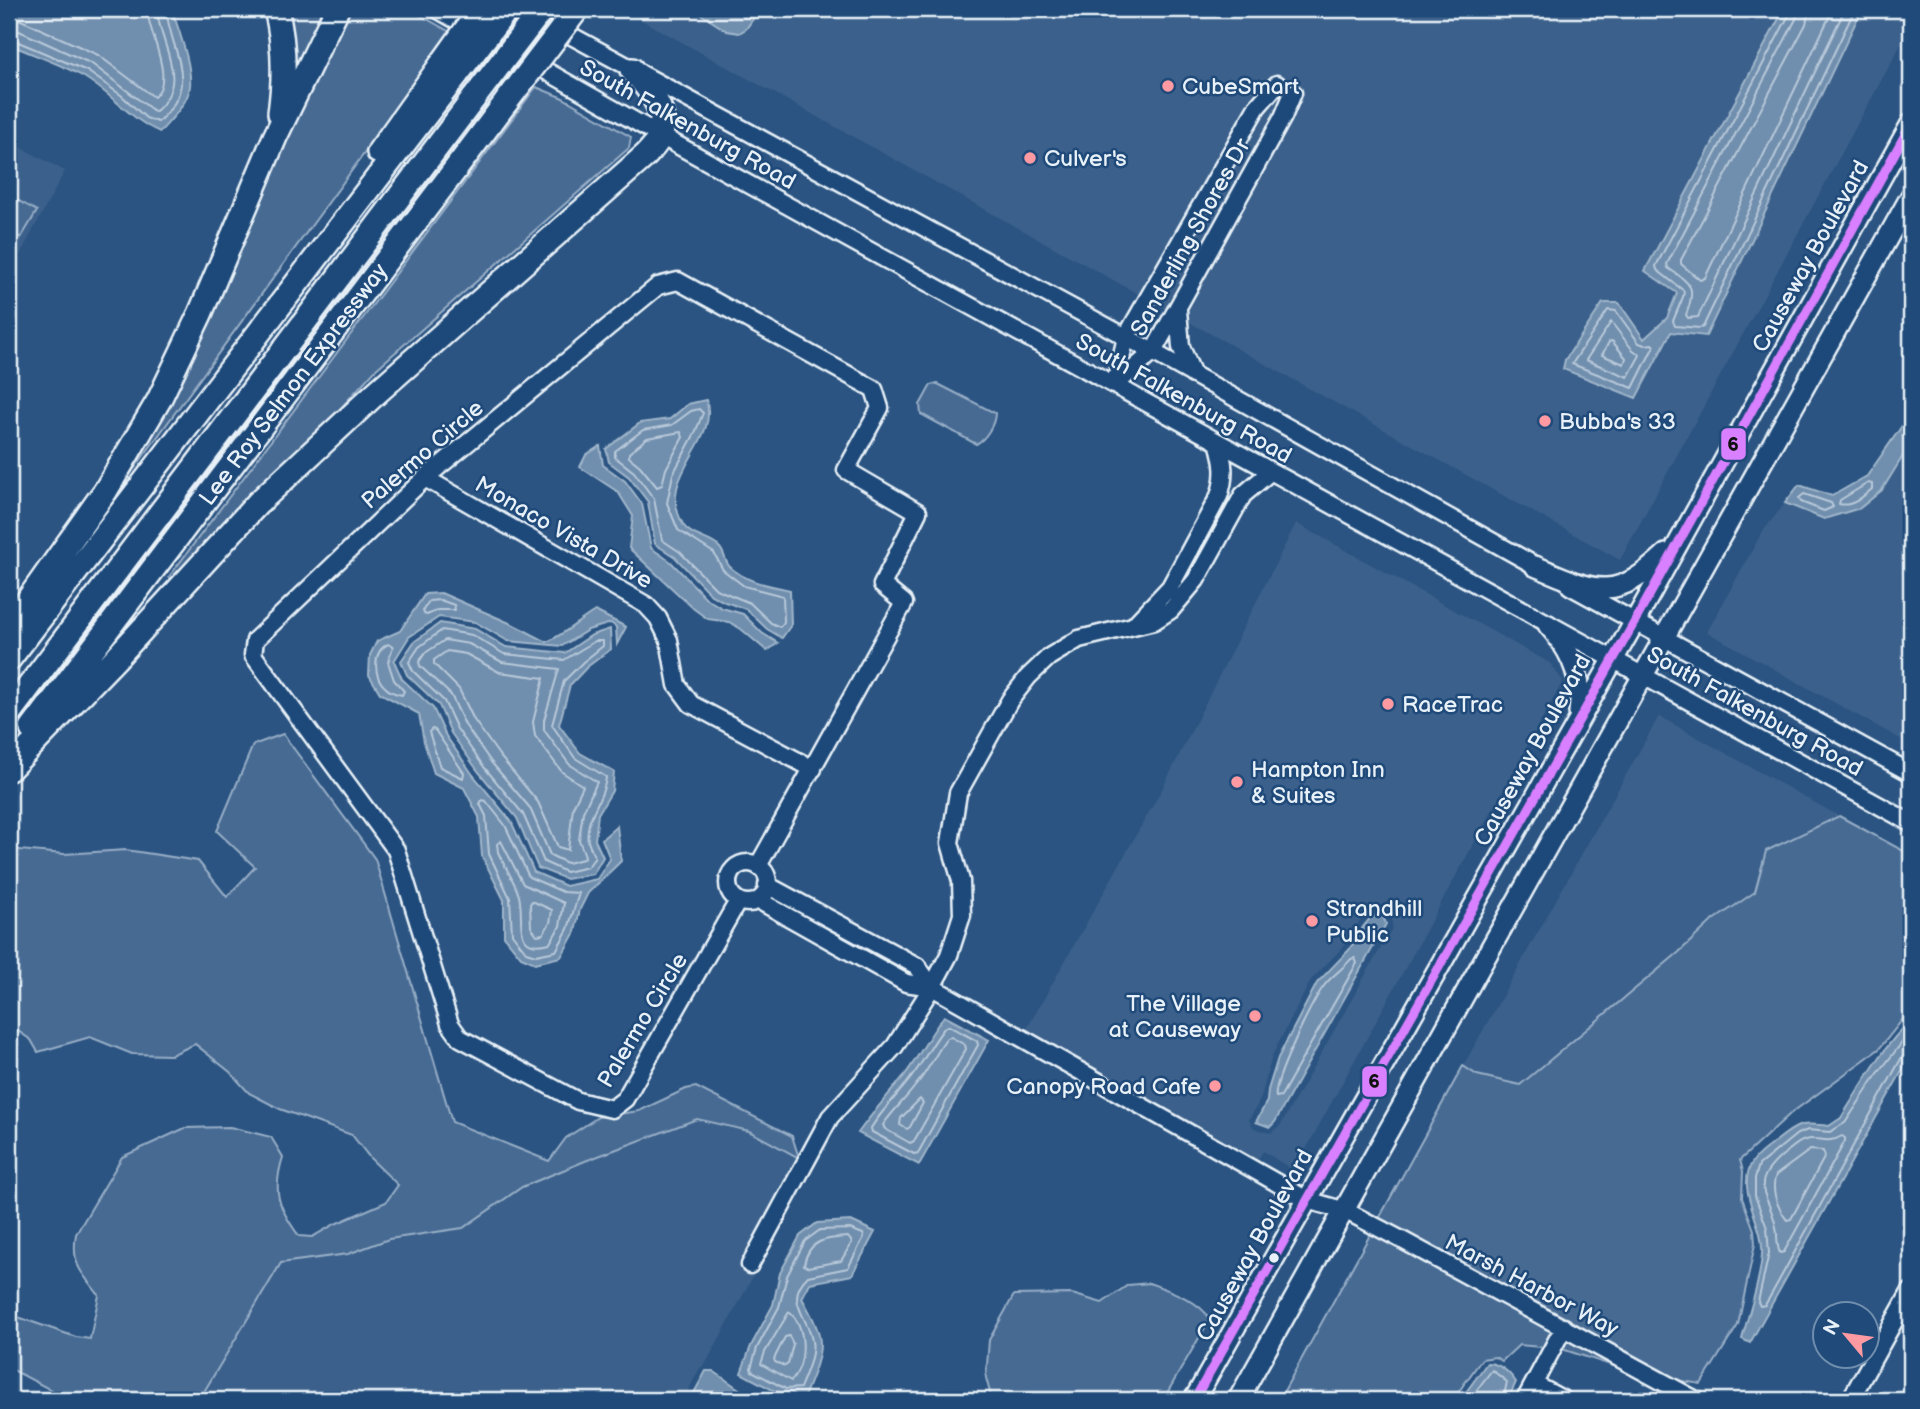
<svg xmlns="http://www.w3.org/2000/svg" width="1920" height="1409" font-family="'Balsamiq Sans',sans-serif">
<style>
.built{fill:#3a608b;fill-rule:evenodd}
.green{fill:#476b93;stroke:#98aec6;stroke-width:2}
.water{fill:#708ead;stroke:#a0b6cb;stroke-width:2}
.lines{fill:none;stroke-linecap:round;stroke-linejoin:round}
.shore{stroke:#b8c9da;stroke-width:2}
.minor-casing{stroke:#e8f1f8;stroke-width:21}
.major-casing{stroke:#e8f1f8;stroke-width:24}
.highway-casing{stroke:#e8f1f8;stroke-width:28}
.minor{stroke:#1f4a7a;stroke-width:16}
.major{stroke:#1f4a7a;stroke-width:19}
.highway{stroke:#1f4a7a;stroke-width:23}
.highway-bridge-casing{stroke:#e8f1f8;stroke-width:28;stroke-linecap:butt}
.highway-bridge{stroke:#1f4a7a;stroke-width:23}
.bus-1-casing{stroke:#1f4a7a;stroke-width:14}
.bus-1{stroke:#d880ff;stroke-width:9}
.poi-dot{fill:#ff9aa2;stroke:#1f4a7a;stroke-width:2.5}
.bus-dot{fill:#e8f1f8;stroke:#1f4a7a;stroke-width:2.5}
.labels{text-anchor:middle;stroke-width:5;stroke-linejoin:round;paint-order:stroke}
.poi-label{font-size:23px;fill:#e8f1f8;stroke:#1f4a7a;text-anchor:start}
.street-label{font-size:23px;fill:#e8f1f8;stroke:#1f4a7a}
.line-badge{stroke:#1f4a7a;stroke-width:2.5}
.pale-badge-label{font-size:19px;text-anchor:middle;font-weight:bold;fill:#111}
</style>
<rect width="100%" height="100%" fill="#2b5482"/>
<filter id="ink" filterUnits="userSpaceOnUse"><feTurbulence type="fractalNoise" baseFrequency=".0143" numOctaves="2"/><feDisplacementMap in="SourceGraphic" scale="14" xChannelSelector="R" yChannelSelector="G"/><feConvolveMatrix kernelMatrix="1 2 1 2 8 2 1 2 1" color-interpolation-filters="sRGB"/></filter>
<g filter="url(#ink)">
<path class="built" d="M644,9H1911V26L1620,560L638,18Z
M9,141L65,171L9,275Z
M1911,443V745L1707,632L1761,534L1785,503L1824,519L1882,490Z
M1296,523L1550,663L1563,681L1294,1171L1263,1151L1256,1163L1025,1032L1162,789ZM1374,909L1389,913L1392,919V928L1280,1126L1270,1133L1254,1128L1249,1120L1261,1098L1272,1056L1311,980L1344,946L1365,913Z
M1659,716L1839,816L1766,851L1755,892L1711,922L1678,953L1520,1085L1477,1075L1463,1066Z
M698,1119L749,1131L799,1158L740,1267L754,1275L813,1166L705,1365L700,1368L683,1400H199L281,1263L348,1254L389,1239L463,1228L522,1187L585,1161Z"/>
<path class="green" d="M282,9H329L295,89Z
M343,9H409L452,33L126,480L122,478Z
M536,87L563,98L631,137L629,148L374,371L323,428L247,502L172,580L169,577Z
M12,197L37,211L21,238L9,231V202Z
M938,384L995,413C995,424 986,439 976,444L921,414L920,405L931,385Z
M283,734L375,859L452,1122L549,1161L566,1138L598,1117L639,1111L686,1089L696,1087L792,1136L799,1158L749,1131L697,1119L585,1161L522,1187L463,1228L389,1239L348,1254L281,1263L199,1400H70L9,1368V1314L76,1337L90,1339L99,1295C81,1273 71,1264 76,1234L122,1157L185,1128L230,1127L271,1137L283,1157C272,1192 278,1207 299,1236L312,1237L335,1224L386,1202L398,1185L370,1158L352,1135L280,1109L249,1093L230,1072L195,1044L171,1055L132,1054L90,1037L38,1052L31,1040L9,1025V849L64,854L126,850L198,861L227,897L255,867L217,831L253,745Z
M1839,816L1911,855V1017L1903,1019L1879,1049L1790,1114L1740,1160L1743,1171L1742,1198L1754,1230L1755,1244L1738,1325L1701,1384L1638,1374L1562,1349L1519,1345L1502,1361L1495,1357L1482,1359L1457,1394L1443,1400H1279L1463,1066L1477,1075L1520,1085L1678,953L1711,922L1755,892L1766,851Z
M1149,1283C1168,1290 1199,1300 1210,1319L1163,1400H992L986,1378L989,1340L1014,1295L1072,1294L1102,1303L1128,1285Z"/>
<path class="water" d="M9,9H170L173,12C179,32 192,65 190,86C188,104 171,119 160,132C131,120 112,94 84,77C61,64 33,55 9,44Z
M693,9H760L746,29L739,33L727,31Z
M1784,9H1862L1706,336L1671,332L1636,398L1563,369L1565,360L1603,303H1619L1644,339L1667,318L1677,293L1645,271Z
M706,400C721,443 653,476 684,526C691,537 711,538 720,548C725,554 725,562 730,567C747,583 769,585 790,590L791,625L782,638L767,629L746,609L725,602L711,595L675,557L655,544L648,502L629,477L609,462L606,449L640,423L670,419L688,404Z
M1911,413V443L1882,490L1860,508L1824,519L1785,503L1799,485L1832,496L1867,476Z
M600,446L603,465L625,481L642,504L651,548L671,562L707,599L722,608L743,614L762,633L778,643L767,651L741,629L729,622L708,619L694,609L629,548L633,516L618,492L580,467L586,455Z
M441,593L514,625L547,642C565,634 578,621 595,611L626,627L617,644L616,627L611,623L588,630L562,646L508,641L475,622L439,617L409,637L394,661L402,679L433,708L446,736L473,775L511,821L534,872L566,886L597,879L610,859L602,839L617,826L621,861L588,893L580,909L575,932L561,957L535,963L521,957L504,936V900L482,856L479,817L464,788L434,773L424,742L419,714L380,693L369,675L370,655L377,641L400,631L425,594Z
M440,623L475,629L506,647L565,653L592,635L610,629L611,649L587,667L570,685L559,725L580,753L614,772L612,791L598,814L595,840L603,857L593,874L566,879L538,868L517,818L478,771L451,733L439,705L407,675L401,661L414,642Z
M1376,915L1383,916L1386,924L1275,1122L1270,1127L1256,1122L1267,1101L1268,1090L1278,1058L1317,983L1349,950L1363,927L1371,917Z
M944,1016L989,1040L919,1165L858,1133C873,1112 888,1095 904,1076C919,1057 929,1035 944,1016Z
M1911,1023V1055L1750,1343L1742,1339C1749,1312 1760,1282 1762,1254C1765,1224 1733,1188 1754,1160C1759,1153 1768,1147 1775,1142C1797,1124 1801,1122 1829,1126L1841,1118C1853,1099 1893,1030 1911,1023Z
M851,1221L875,1232L852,1275L810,1283L802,1298C809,1311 820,1329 820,1344C820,1361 810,1381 804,1397L784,1396L741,1373L751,1346L773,1305L780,1273L800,1236L817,1223Z
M1487,1363C1500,1363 1509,1372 1516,1382L1508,1400H1457L1461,1399Z
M706,1371H713L755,1400H690Z"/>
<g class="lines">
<path class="shore" d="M1789,9V15L1656,266L1657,270L1684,291L1683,297L1673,321L1675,326L1700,328L1703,327L1855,9
M1798,9L1796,19L1667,264L1668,268C1691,284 1697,286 1686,315L1688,318L1698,317L1845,9
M1809,9L1806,24L1681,260V264L1700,280L1705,278L1833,9
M9,18L21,20L98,55L154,97C176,79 148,33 147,9
M9,29L17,30L92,64L155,112C192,80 159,46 157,9
M9,38L87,71L121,95L146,118L158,122C202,84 171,54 166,9
M1608,310L1616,311L1639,343L1645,345L1652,344L1654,346L1633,388L1572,364Z
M1611,322L1632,349L1640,355L1628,377L1586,360Z
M1612,341L1626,358L1624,364L1602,355L1609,342Z
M699,409L703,413L695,433L673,474L667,503L678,530L714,553L723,570L744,586L783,596L784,622L780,627L771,623L750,603L716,589L680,552L662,540L654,499L634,472L615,457V451L643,430L672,425L691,411Z
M681,432L683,437L666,469L662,485L657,487L640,466L629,457V453L647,438Z
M1868,483L1872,484V489C1863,497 1852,507 1839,504L1840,500Z
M1804,494L1831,503L1833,507L1824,511L1801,502L1799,498Z
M440,600L454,605L455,610H438L427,615L424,614L423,610L429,601Z
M442,630L472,635L504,654L564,660L595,641H603V646L583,662L564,681L552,725L575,758L606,777C605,799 584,817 588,841C589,846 593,852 595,857L588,867L566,872L544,862L523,814L484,767L457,729L444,701L413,671L409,662L419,647Z
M445,640L469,644L502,662L559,669L544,720V730L569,764L597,782L583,812L579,840L585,856L583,859L567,863L550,855L530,808L491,762L465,725L451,695L420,666L419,662L425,653Z
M388,644L393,647L388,662L394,680L404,691L402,695C397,694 390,692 386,688C373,677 372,652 388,644Z
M447,651L466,654L499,672L544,678L533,722L535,736L562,772L583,786L573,807L568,850L558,847L538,802L499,755L474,720L459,689L434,664V660Z
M432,729L435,730L464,773L463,778L440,767L429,732Z
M482,800L486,801L505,825L529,877L563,892L579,893L568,929L556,951L536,955L526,952L512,934L510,898L489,854L486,816L480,804Z
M501,841L523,884L564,903L560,926L550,943C511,953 525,919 519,896C515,881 504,866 498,852L497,844Z
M532,901L552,910L550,923L543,934L537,935L531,927L530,904Z
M1355,958L1357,963L1281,1096L1276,1097C1272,1083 1313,1000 1324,986C1331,976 1343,969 1351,959Z
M949,1026L977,1041L978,1045L918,1153L914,1154L872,1132L871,1128C882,1110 897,1096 910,1079C923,1063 932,1043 945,1027Z
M1911,1031L1876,1076L1845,1123L1830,1132L1808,1130L1797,1134L1759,1165L1755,1178V1196L1767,1228L1769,1253L1758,1302L1760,1306L1765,1305L1771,1295L1902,1057L1911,1053
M951,1037L965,1045L966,1049L914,1141L910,1143L885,1129L883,1125C893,1110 906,1099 916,1085C928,1071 936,1053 947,1038Z
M920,1099L923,1103L910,1127L907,1129L900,1125L901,1118Z
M1842,1136L1845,1138V1141L1784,1252L1780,1253C1776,1245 1778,1236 1776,1227C1769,1192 1747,1186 1783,1155C1790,1150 1797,1142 1805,1140C1819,1136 1827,1145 1842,1136Z
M1810,1150L1823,1151L1825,1156L1791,1219L1787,1220C1778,1209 1770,1190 1776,1175Z
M850,1229L863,1234L864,1237L848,1268L808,1276C783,1300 808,1315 812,1341C815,1355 805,1375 800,1388L786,1389L752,1371L751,1368L757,1348L779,1307L787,1276L805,1241L820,1230Z
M848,1237L852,1242L841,1261L808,1267L804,1265C808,1240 826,1238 848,1237Z
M789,1312C807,1326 807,1364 791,1381L761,1364L765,1352Z
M789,1336L793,1344L788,1364L785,1366L775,1362L774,1359L785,1337Z
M1469,1400L1492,1370L1507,1382L1503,1400"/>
<defs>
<path id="minor" d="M437,9L661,136L1911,823
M522,9L1126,337L1545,571
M1178,310L1181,347L1193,375
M1115,385L1153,352L1283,117L1293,93
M1115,385L1126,337L1257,107L1277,84
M425,478L646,605L658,618L669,640L677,685L691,704L813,769
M1570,586L1911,773
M1133,626L1170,587L1219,496C1226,476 1224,462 1218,442
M728 883a20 20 0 1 1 40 0a20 20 0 1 1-40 0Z
M767,885L917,966L932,987
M758,900L906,983L932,987L1307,1200L1346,1211L1402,1240L1696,1400
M738,901L625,1099L612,1109L578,1101L460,1038L450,1024L396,850L253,655L255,640L425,478L658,286L678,281L874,389L880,408L846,470L918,512L882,585L904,603L758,866
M750,1265L830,1117L895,1046L932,987L949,955L962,915L961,881L950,843L958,793L1010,700L1028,677L1049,657L1079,639L1154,621L1171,610L1196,580L1243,495L1270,472
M1534,1384L1564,1400
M1525,1400L1564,1327
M1850,1400L1911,1291"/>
<path id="major" d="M1535,566C1596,592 1614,603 1666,554
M1548,625C1570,649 1584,679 1579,713
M1194,1400L1634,623L1911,124
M1238,1400L1911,196"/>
<path id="highway" d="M276,9C285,44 285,77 280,113
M379,152L441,65
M9,627L106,490L159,400L200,314L275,137L337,9
M9,659L457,74
M9,713L474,98
M32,729L507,101
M9,769L116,658L258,503L376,393L646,155C651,149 658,143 660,136C670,112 647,86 632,70"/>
</defs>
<use href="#minor" class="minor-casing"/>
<use href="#major" class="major-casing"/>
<use href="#highway" class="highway-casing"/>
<use href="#minor" class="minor"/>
<use href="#major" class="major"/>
<use href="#highway" class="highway"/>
<defs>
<path id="highway-bridge" d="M441,65L481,9
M457,74L507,9
M474,98L542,9
M507,101L577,9"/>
</defs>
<use href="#highway-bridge" class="highway-bridge-casing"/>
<use href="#highway-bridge" class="highway-bridge"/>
<defs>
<path id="bus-1" d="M1194,1400L1634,623L1911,124"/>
</defs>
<use href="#bus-1" class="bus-1-casing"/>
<use href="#bus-1" class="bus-1"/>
</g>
</g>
<g class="poi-dot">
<circle cx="1168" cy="86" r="7"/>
<circle cx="1030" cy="158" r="7"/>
<circle cx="1545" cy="421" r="7"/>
<circle cx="1388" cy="704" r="7"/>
<circle cx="1237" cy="782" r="7"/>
<circle cx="1312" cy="921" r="7"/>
<circle cx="1255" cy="1016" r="7"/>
<circle cx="1215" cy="1086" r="7"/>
</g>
<circle class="bus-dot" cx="1274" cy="1258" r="6"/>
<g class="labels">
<g class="poi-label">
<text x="1182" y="94">CubeSmart</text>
<text x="1044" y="166">Culver's</text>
<text x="1559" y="429">Bubba's 33</text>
<text x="1402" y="712">RaceTrac</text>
<text x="1251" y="777">Hampton Inn<tspan x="1251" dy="26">&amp; Suites</tspan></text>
<text x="1326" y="916">Strandhill<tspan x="1326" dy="26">Public</tspan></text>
<text x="1241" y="1011" text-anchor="end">The Village<tspan x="1241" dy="26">at Causeway</tspan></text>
<text x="1201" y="1094" text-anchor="end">Canopy Road Cafe</text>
</g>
<g class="street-label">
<text transform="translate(688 124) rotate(29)" y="8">South Falkenburg Road</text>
<text transform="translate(1190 237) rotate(-61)" y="8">Sanderling Shores Dr</text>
<text transform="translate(1810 256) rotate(-61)" y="8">Causeway Boulevard</text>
<text transform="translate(293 384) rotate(-53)" y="8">Lee Roy Selmon Expressway</text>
<text transform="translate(1184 398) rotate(29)" y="8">South Falkenburg Road</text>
<text transform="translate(422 454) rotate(-41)" y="8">Palermo Circle</text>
<text transform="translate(564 532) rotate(30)" y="8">Monaco Vista Drive</text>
<text transform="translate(1755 711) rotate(29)" y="8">South Falkenburg Road</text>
<text transform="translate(1532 750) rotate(-61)" y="8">Causeway Boulevard</text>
<text transform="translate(642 1020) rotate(-59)" y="8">Palermo Circle</text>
<text transform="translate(1254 1245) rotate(-61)" y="8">Causeway Boulevard</text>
<text transform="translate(1532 1285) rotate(28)" y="8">Marsh Harbor Way</text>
</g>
</g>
<g class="line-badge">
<rect x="1720" y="427" width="27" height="34" rx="7" fill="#d880ff"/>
<rect x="1361" y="1065" width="27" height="33" rx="7" fill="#d880ff"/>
</g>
<g class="pale-badge-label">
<text x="1733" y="451">6</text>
<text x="1374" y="1088">6</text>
</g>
<rect width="1920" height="1409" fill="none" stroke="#1f4a7a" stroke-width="35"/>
<rect x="18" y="18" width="1885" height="1374" fill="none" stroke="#e8f1f8" stroke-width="2.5" filter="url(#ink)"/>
<g transform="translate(1846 1335) rotate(299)"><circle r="33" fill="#1f4a7a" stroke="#6f8dac" stroke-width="2"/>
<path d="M0-5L12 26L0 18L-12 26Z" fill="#ff9aa2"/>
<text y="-10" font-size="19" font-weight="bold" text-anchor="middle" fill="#e8f1f8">N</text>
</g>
</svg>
